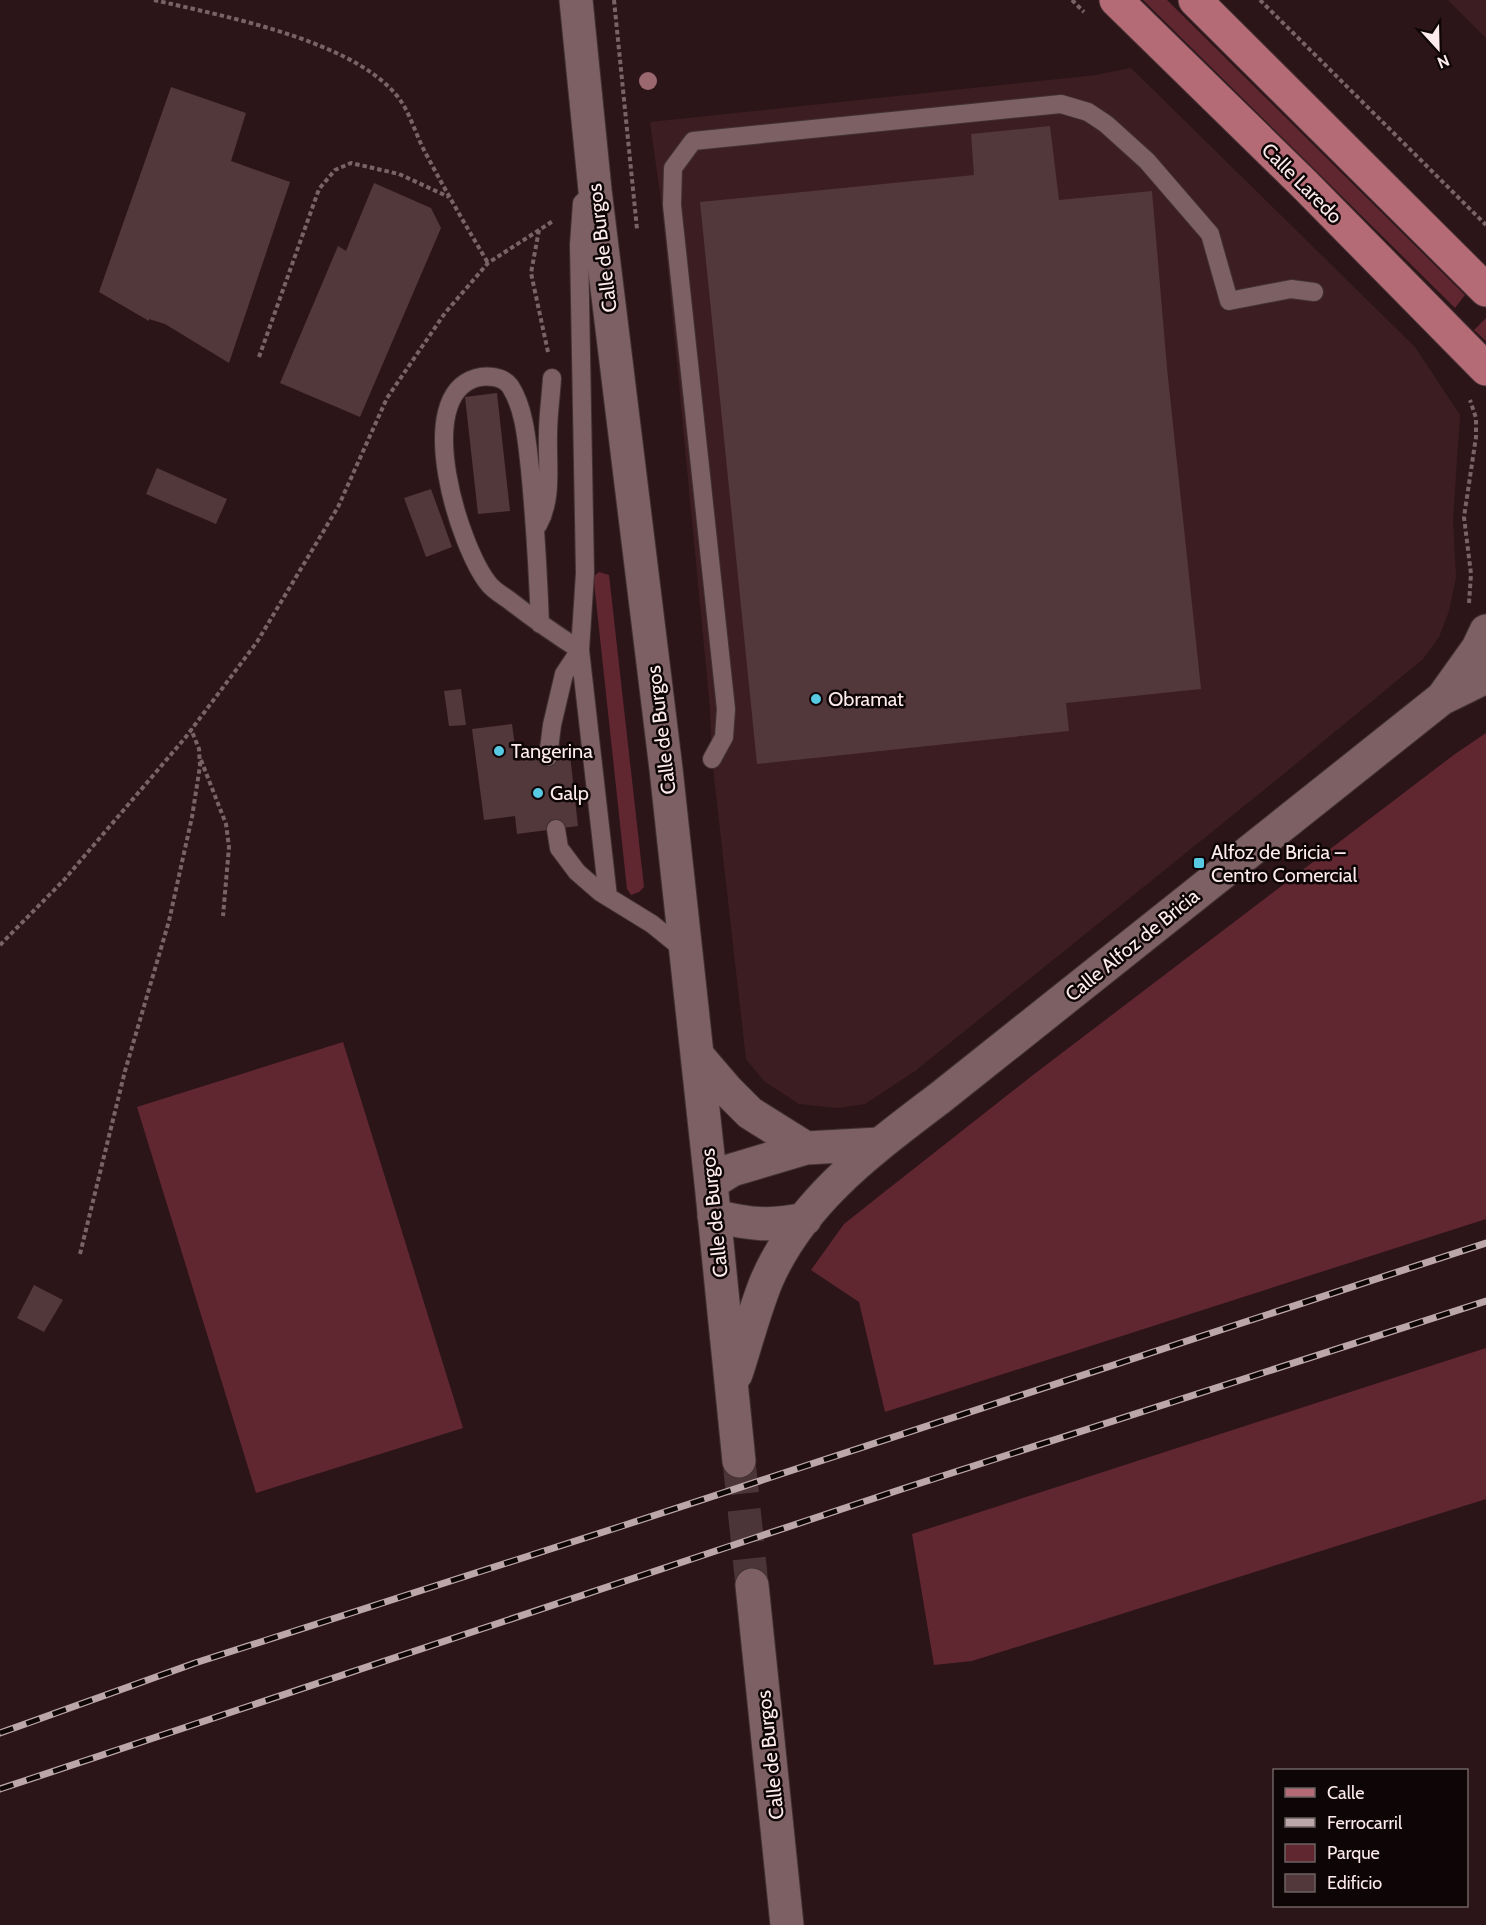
<svg xmlns="http://www.w3.org/2000/svg" width="1486" height="1925" font-family="Cabin,sans-serif">
<style>
.built{fill:#3c1e22}
.green{fill:#602731}
.building{fill:#52373b}
.lines{fill:none;stroke-linecap:round;stroke-linejoin:round}
.tertiary-tunnel{stroke:#4b3538;stroke-width:33;stroke-dasharray:33 16;stroke-linecap:butt}
.service-casing{stroke:#423133;stroke-width:20}
.tertiary-casing{stroke:#423133;stroke-width:35}
.primary-casing{stroke:#423133;stroke-width:35}
.path{stroke:#796366;stroke-width:4;stroke-dasharray:4.5 3;stroke-linecap:butt}
.service{stroke:#7d6063;stroke-width:18}
.tertiary{stroke:#7d6063;stroke-width:33}
.primary{stroke:#b56b76;stroke-width:33}
.rail-casing{stroke:#bba7aa;stroke-width:7}
.rail{stroke:#0e0506;stroke-width:4.5;stroke-dasharray:14;stroke-linecap:butt}
.tree{fill:#9b686f}
.poi-dot{fill:#57c9e3;stroke:#0e0506;stroke-width:2}
.labels{text-anchor:middle;stroke-width:5;stroke-linejoin:round;paint-order:stroke}
.street-label{font-size:20px;fill:#fdebed;stroke:#0e0506}
.poi-label{font-size:20px;fill:#fdebed;stroke:#0e0506;text-anchor:start}
</style>
<rect width="100%" height="100%" fill="#2c1518"/>
<path class="built" d="M1448,0H1486V38Z
M1131,68L1415,347L1460,415L1453,520L1456,577L1449,611L1439,637L1423,659L1280,777L915,1071L865,1104L838,1108L799,1104L764,1081L746,1059L712,759L710,708L662,207L650,122L1096,75Z"/>
<path class="green" d="M1143,0H1167L1465,295L1455,308Z
M1486,318V341L1474,330Z
M599,572L609,575L644,887L639,892L631,895L627,889L594,582V576Z
M1486,733V1219L885,1412L859,1302L811,1270L844,1224L878,1197L1033,1075L1455,754Z
M343,1042L463,1428L256,1493L137,1107Z
M1486,1348V1499L972,1661L934,1665L912,1534Z"/>
<path class="building" d="M171,87L246,113L231,161L290,182L229,363L165,324L149,319V321L99,292Z
M1050,126L1059,200L1152,191L1167,368L1201,689L1066,703L1069,731L757,764L700,202L974,175L971,134Z
M374,183L431,208L441,228L360,417L280,383L338,246L346,251Z
M497,393L510,511L478,514L465,397Z
M157,468L227,499L216,524L146,494Z
M431,489L452,547L426,557L404,498Z
M461,689L466,725L449,726L444,691Z
M512,724L517,761L570,755L578,826L517,834L515,816L484,820L472,729Z
M34,1285L63,1300L44,1332L17,1318Z"/>
<g class="lines">
<path class="tertiary-tunnel" d="M739,1461L752,1585"/>
<defs>
<path id="service" d="M538,525C553,498 547,464 548,434C548,415 551,396 552,378
M540,624C538,572 535,521 530,469C527,443 525,409 510,386C503,376 486,375 476,378C412,397 459,546 488,583C493,590 502,595 509,600C532,618 555,634 580,650L608,897
M548,757L552,725L564,674L580,650L585,573L579,245L582,203L594,192
M712,759L724,737L726,709L672,205L673,168L693,141L1061,104L1088,112L1106,124L1147,161L1210,234L1229,301L1291,289L1314,292
M556,829L559,848L577,872L600,892L652,924L684,950"/>
<path id="tertiary" d="M576,0L595,190L666,769L711,1183L739,1461
M1443,697L1478,648L1486,631
M697,1055L727,1090L750,1113L806,1148
M711,1183L732,1170L806,1148L879,1144
M714,1216C750,1224 768,1227 805,1219
M736,1374C746,1344 754,1312 766,1282C801,1200 873,1149 941,1097L1441,699L1486,677
M752,1585L787,1925"/>
<path id="primary" d="M1116,0L1305,185L1486,369
M1195,0L1486,290"/>
</defs>
<use href="#service" class="service-casing"/>
<use href="#tertiary" class="tertiary-casing"/>
<use href="#primary" class="primary-casing"/>
<path class="path" d="M154,0C222,16 367,42 404,106C412,120 417,137 425,152C445,190 466,226 488,263
M614,0L637,229
M1072,0L1084,12
M1260,0L1486,225
M539,230L531,273L548,352
M259,357L319,189L335,170L351,163L399,174L449,197
M1469,603L1471,574L1464,517L1476,437V418L1470,400
M201,760L226,824L229,847L223,916
M0,945L64,880L185,738L257,642L338,507L387,398L445,313L488,263L553,221
M80,1254L125,1071L169,921L192,817L200,766L199,749L191,729"/>
<use href="#service" class="service"/>
<use href="#tertiary" class="tertiary"/>
<use href="#primary" class="primary"/>
<defs>
<path id="rail" d="M0,1733L195,1663L622,1526L1486,1243
M0,1789L902,1489L1486,1301"/>
</defs>
<use href="#rail" class="rail-casing"/>
<use href="#rail" class="rail"/>
</g>
<circle class="tree" cx="648" cy="81" r="9"/>
<g class="poi-dot">
<circle cx="816" cy="699" r="6"/>
<circle cx="499" cy="751" r="6"/>
<circle cx="538" cy="793" r="6"/>
<rect x="1193" y="857" width="12" height="12" rx="3"/>
</g>
<g class="labels">
<g class="street-label">
<text transform="translate(1302 183) rotate(45)" y="7">Calle Laredo</text>
<text transform="translate(602 248) rotate(-97)" y="7">Calle de Burgos</text>
<text transform="translate(661 730) rotate(-97)" y="7">Calle de Burgos</text>
<text transform="translate(1132 945) rotate(-39)" y="7">Calle Alfoz de Bricia</text>
<text transform="translate(714 1213) rotate(-96)" y="7">Calle de Burgos</text>
<text transform="translate(770 1755) rotate(-96)" y="7">Calle de Burgos</text>
</g>
<g class="poi-label">
<text x="828" y="706">Obramat</text>
<text x="511" y="758">Tangerina</text>
<text x="550" y="800">Galp</text>
<text x="1211" y="859">Alfoz de Bricia –<tspan x="1211" dy="23">Centro Comercial</tspan></text>
</g>
</g>
<rect x="1273" y="1769" width="195" height="138" fill="#0e0506" stroke="#6e6162" stroke-width="1.5"/>
<rect x="1285" y="1788" width="30" height="9" fill="#b56b76" stroke="#6e6162" stroke-width="1.5"/>
<text x="1327" y="1799" font-size="18" fill="#fdebed">Calle</text>
<rect x="1285" y="1818" width="30" height="9" fill="#bba7aa" stroke="#6e6162" stroke-width="1.5"/>
<text x="1327" y="1829" font-size="18" fill="#fdebed">Ferrocarril</text>
<rect x="1285" y="1844" width="30" height="18" fill="#602731" stroke="#6e6162" stroke-width="1.5"/>
<text x="1327" y="1859" font-size="18" fill="#fdebed">Parque</text>
<rect x="1285" y="1874" width="30" height="18" fill="#52373b" stroke="#6e6162" stroke-width="1.5"/>
<text x="1327" y="1889" font-size="18" fill="#fdebed">Edificio</text>
<g transform="translate(1438 48) rotate(158)" stroke="#0e0506" stroke-width="4.5" paint-order="stroke">
<path d="M0-4.5L10 22L0 15L-10 22Z" fill="#fdebed"/>
<text y="-9" font-size="16" font-weight="bold" text-anchor="middle" fill="#fdebed">N</text>
</g>
</svg>
